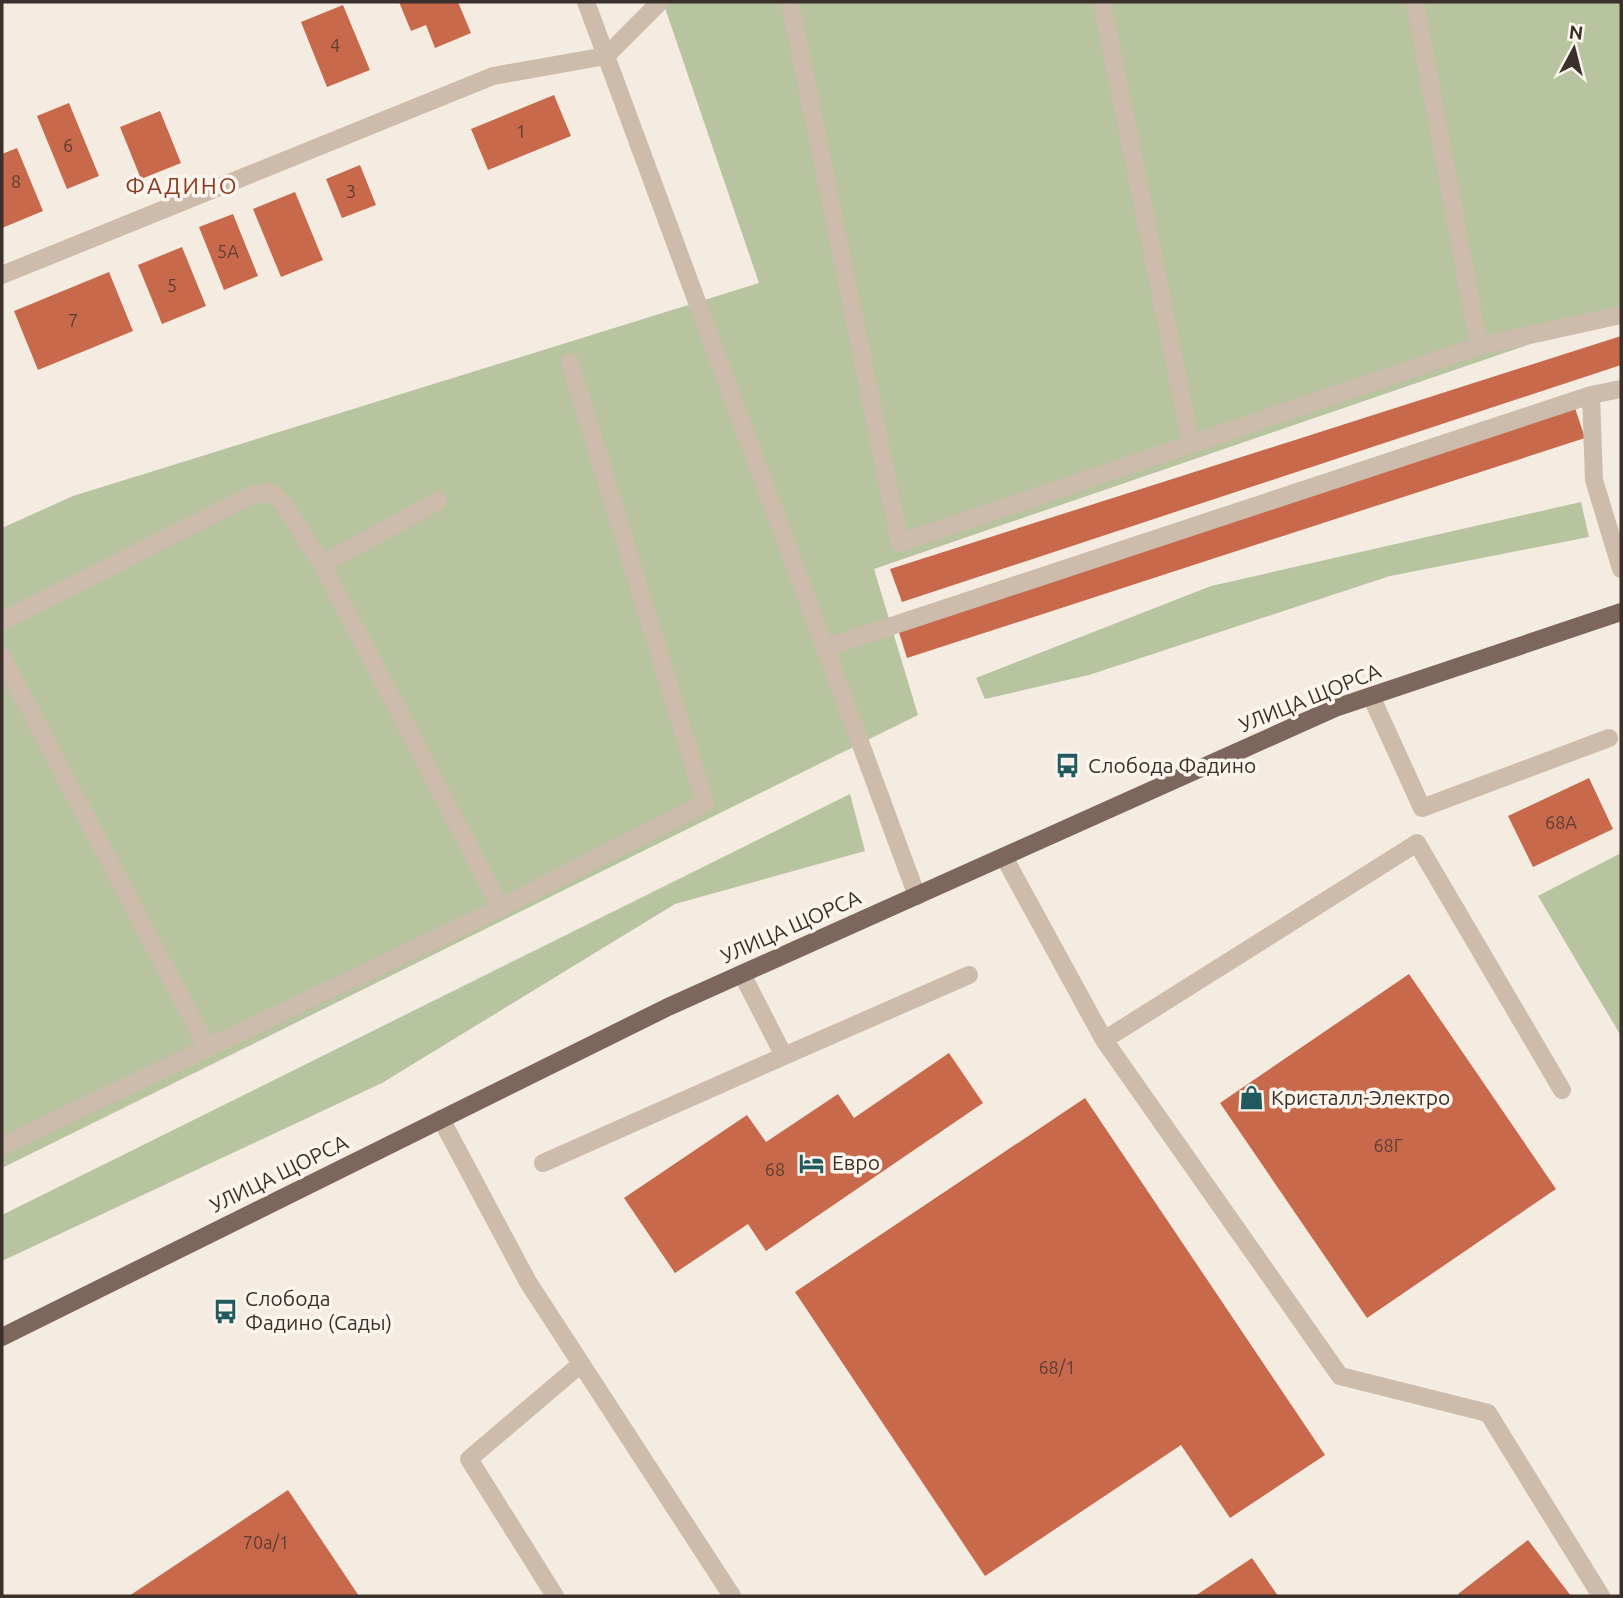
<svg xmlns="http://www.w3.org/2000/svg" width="1623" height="1598" font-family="Ubuntu,sans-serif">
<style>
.green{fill:#b8c4a0}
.building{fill:#c8694b}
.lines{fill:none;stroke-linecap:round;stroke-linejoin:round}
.minor{stroke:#cdbbac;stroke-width:18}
.major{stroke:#7d675c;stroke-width:18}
.labels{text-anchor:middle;stroke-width:7;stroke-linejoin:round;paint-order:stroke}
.number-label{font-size:18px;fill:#5e3e33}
.street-label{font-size:21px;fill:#3b302b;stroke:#fbf5ee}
.poi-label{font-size:21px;fill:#3b302b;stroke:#fbf5ee;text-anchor:start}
.neighbourhood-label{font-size:23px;letter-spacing:2px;fill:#8c3b22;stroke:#fbf5ee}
</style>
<rect width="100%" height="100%" fill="#f4ebe1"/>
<path class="green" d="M663,2H1621V316L1600,320L874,569L918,715L2,1168V528L73,496L759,283Z
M1581,502L1589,537L1390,576L1089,675L985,699L976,678L1211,586Z
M850,794L865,851L675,904L382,1083L2,1261V1215Z
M1621,853V1036L1538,896Z"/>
<path class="building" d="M399,2H458L471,33L435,48L426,25L411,31Z
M343,5L370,70L327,87L301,22Z
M554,95L571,136L488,170L471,129Z
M69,103L99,176L67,189L37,116Z
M160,111L181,163L141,179L120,127Z
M17,148L43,211L2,228V154Z
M360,165L376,205L342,218L326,179Z
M295,192L323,260L281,277L253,209Z
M233,214L258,276L224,290L199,227Z
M182,247L206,306L162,324L138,265Z
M109,272L133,331L38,370L14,311Z
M1621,336V365L902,602L890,569Z
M1575,408L1585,438L907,658L898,629Z
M1589,778L1613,829L1533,867L1508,816Z
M1409,974L1556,1189L1367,1318L1220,1103Z
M949,1053L983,1103L766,1251L748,1224L675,1273L624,1198L747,1115L766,1142L838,1094L854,1118Z
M1085,1098L1325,1455L1230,1518L1181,1445L985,1576L795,1292Z
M288,1490L359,1596H129Z
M1528,1540L1571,1596H1460L1458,1594Z
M1252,1558L1278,1596H1195Z"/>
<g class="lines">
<path class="minor" d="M586,2L917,896
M790,2L900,543L1479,346L1621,315
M1102,2L1191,444
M1415,2L1479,346
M2,275L493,76L606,56L660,2
M1591,395L1594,480L1621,569
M322,564L501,908
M2,621L250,496L270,492L283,503L322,564L438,501
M825,648L1591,395L1621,389
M2,657L207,1047
M1371,696L1422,808L1609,738
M1004,857L1104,1040L1417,843L1562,1090
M742,974L784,1056L969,975
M1104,1040L1340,1376L1488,1413L1601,1596
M441,1119L528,1282L732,1596
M2,1146L490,913L705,803L570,362
M543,1163L784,1056
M555,1596L469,1459L581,1364"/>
<path class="major" d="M2,1337L668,1007L1335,708L1621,612"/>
</g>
<defs>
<symbol id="bus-bare" viewBox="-9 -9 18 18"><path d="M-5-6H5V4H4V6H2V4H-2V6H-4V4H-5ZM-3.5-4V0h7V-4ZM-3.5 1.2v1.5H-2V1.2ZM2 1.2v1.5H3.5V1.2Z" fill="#1f5a5e" stroke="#fbf5ee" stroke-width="2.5" paint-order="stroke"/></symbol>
<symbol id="shop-bare" viewBox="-9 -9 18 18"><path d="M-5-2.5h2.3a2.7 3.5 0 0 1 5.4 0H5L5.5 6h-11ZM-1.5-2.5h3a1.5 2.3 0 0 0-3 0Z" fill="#1f5a5e" stroke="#fbf5ee" stroke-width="2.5" paint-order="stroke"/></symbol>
<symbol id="hotel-bare" viewBox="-9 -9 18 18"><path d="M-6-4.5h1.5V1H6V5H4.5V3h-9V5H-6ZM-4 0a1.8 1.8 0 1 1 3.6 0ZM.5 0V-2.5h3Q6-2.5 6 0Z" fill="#1f5a5e" stroke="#fbf5ee" stroke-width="2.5" paint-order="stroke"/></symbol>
</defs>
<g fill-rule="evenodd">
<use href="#bus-bare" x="1050" y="748" width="35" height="35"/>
<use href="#shop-bare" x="1234" y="1080" width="35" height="35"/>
<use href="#hotel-bare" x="794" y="1146" width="35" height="35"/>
<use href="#bus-bare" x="208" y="1294" width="35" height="35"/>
</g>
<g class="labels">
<g class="number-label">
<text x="335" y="52">4</text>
<text x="521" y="138">1</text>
<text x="68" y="152">6</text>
<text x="16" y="188">8</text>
<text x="351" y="198">3</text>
<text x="228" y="258">5А</text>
<text x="172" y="292">5</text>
<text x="73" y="327">7</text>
<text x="1561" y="829">68А</text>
<text x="1388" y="1152">68Г</text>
<text x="775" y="1176">68</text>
<text x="1057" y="1374">68/1</text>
<text x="266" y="1549">70а/1</text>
</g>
<g class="street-label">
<text transform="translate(1310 698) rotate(-22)" y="7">УЛИЦА ЩОРСА</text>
<text transform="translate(791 927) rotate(-24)" y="7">УЛИЦА ЩОРСА</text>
<text transform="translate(279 1174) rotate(-26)" y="7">УЛИЦА ЩОРСА</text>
</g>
<g class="poi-label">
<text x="1088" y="773">Слобода Фадино</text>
<text x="1271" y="1105">Кристалл-Электро</text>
<text x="832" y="1170">Евро</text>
<text x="245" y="1306">Слобода<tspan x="245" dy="24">Фадино (Сады)</tspan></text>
</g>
<g class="neighbourhood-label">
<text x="182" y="194">ФАДИНО</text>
</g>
</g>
<rect width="1623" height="1598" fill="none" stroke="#3b302b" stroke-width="7"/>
<g transform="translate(1574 49) rotate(7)" stroke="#fbf5ee" stroke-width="5" paint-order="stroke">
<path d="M0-5L12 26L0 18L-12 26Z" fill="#3b302b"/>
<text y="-10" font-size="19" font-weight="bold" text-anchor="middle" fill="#3b302b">N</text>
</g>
</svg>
